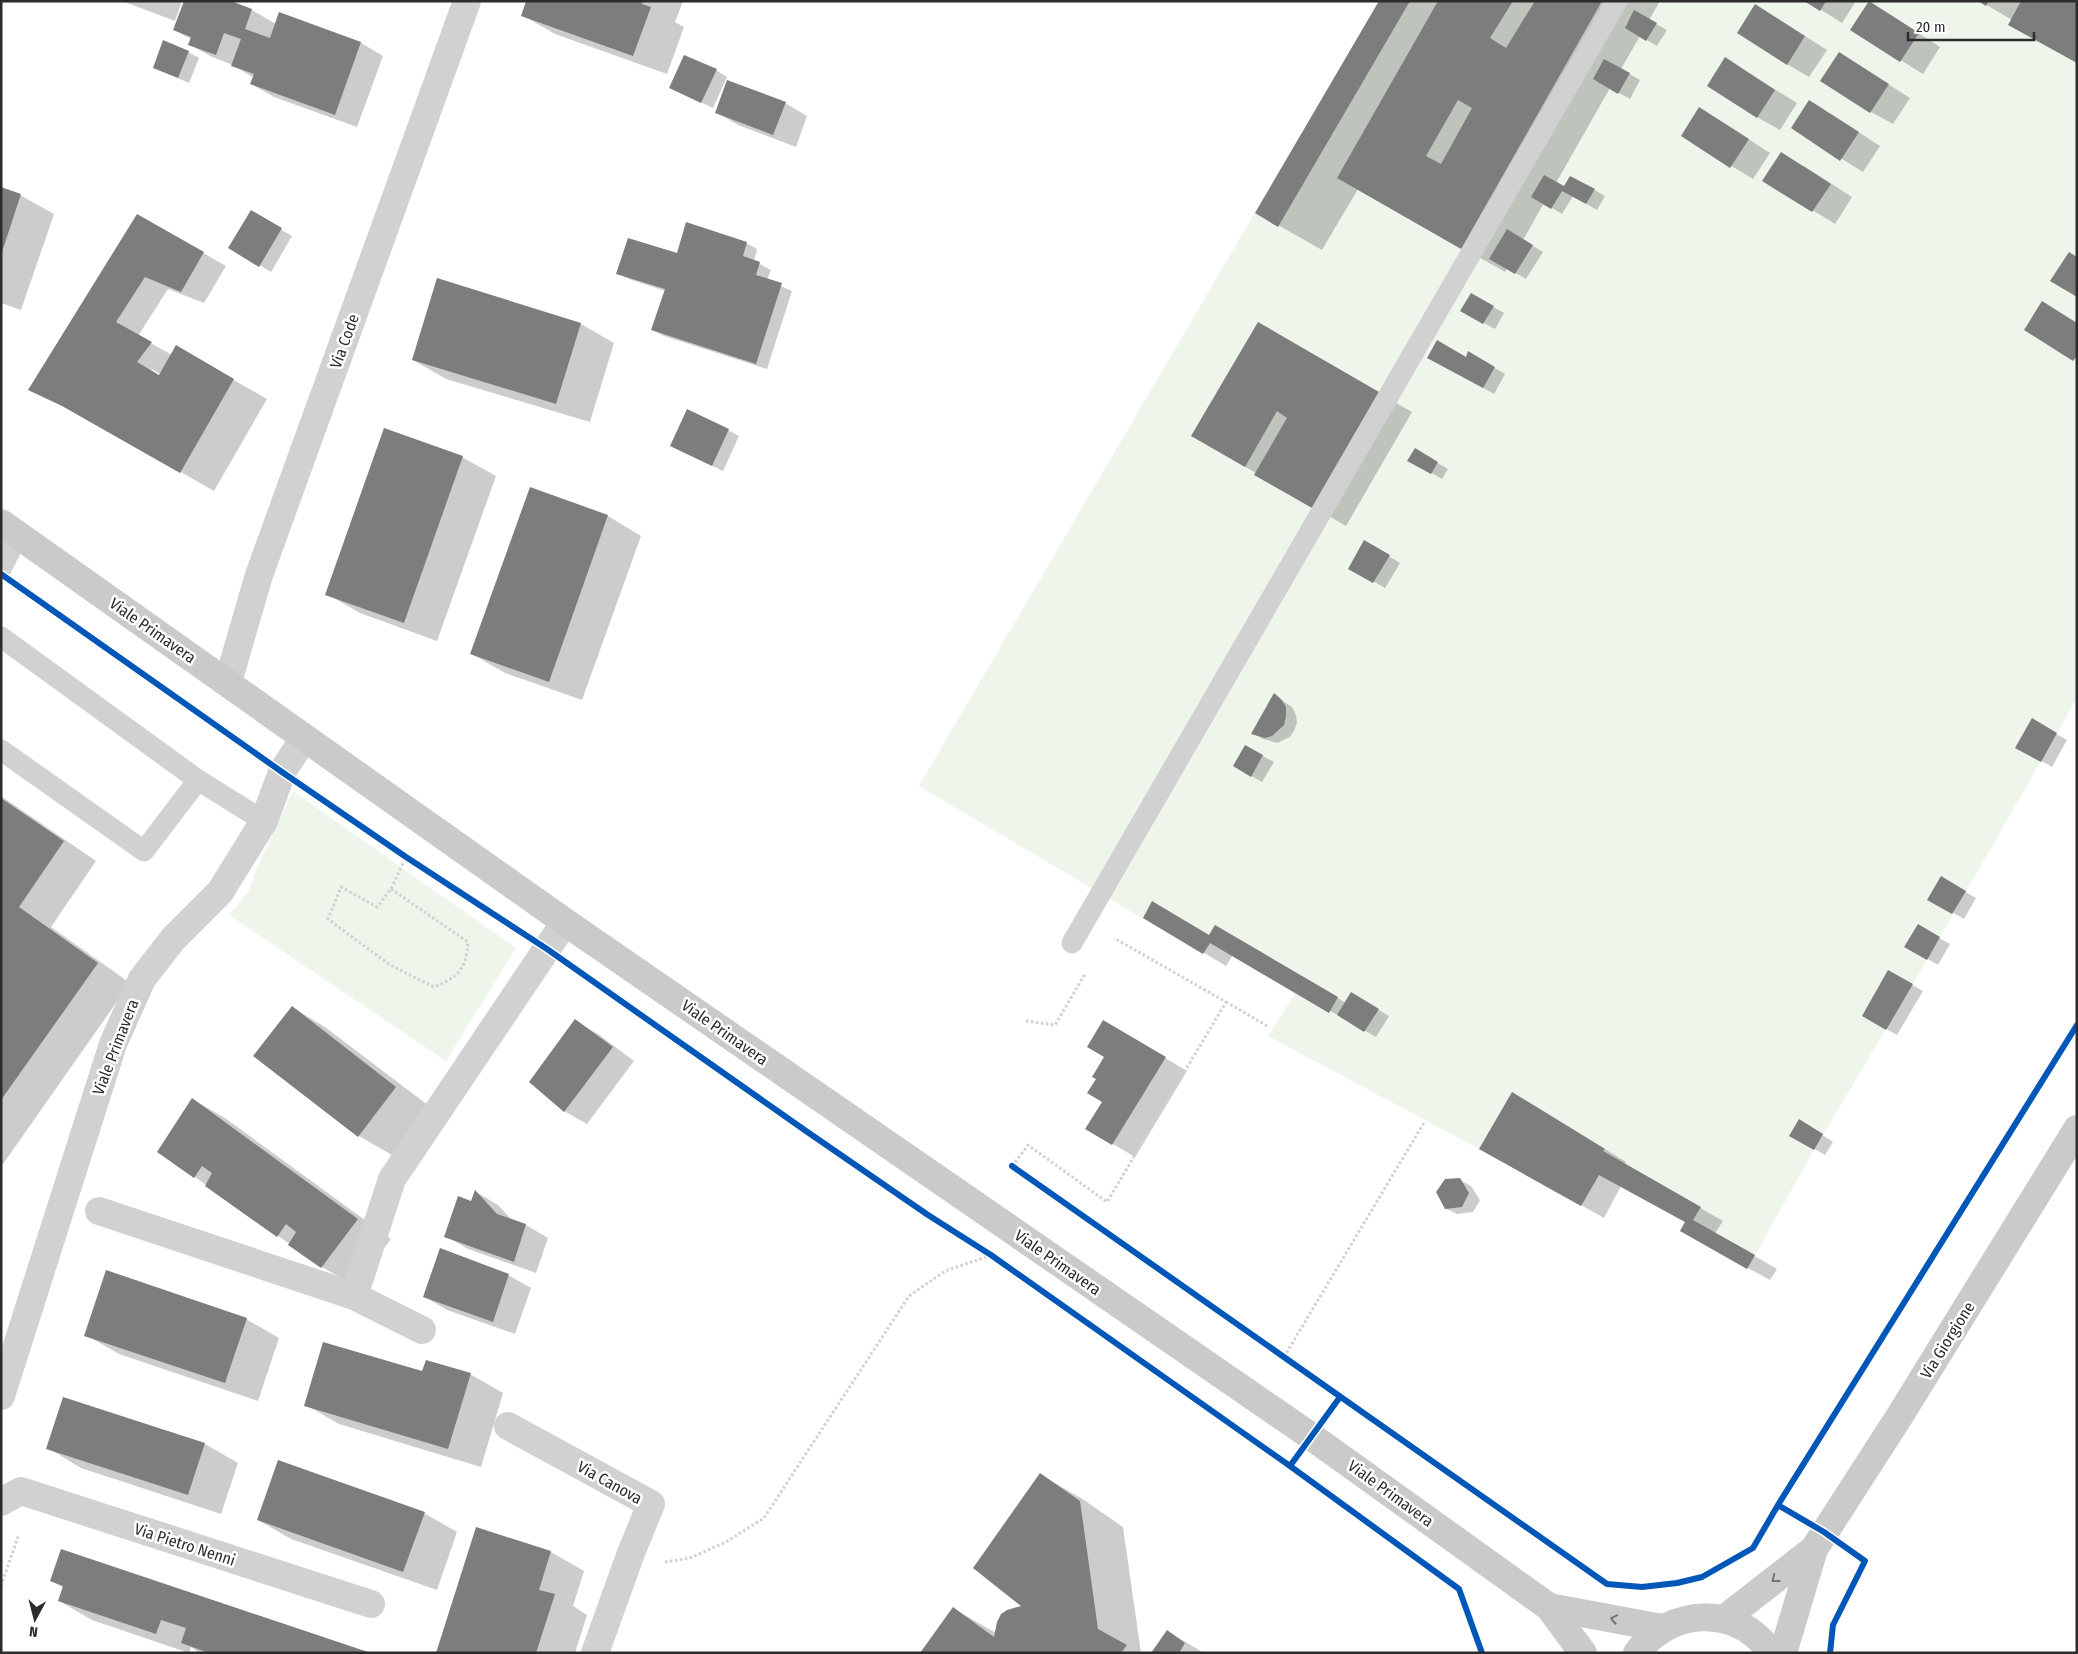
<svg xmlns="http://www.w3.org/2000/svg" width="2078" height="1654" font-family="'Fira Sans Condensed',sans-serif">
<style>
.green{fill:#eef5ea}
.shadow{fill:#0003;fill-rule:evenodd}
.building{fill:#7d7d7d;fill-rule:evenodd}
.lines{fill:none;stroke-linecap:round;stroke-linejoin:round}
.path{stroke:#d1d1d1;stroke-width:3;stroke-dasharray:2.5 2.5;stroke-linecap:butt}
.lane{stroke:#d1d1d1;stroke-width:21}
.street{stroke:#d1d1d1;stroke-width:28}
.secondary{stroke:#cacaca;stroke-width:28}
.cycleway-casing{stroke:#fff;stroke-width:9}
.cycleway{stroke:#0057b8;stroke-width:6}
.oneway{stroke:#737373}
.labels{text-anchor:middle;stroke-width:5;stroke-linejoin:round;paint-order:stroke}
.street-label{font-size:16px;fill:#2c2c2c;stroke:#fff}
</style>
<rect width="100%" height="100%" fill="#fff"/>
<path class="green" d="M1379,1H2077V698L1927,960L1814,1150L1747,1269L1680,1231L1684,1222L1599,1175L1581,1206L1479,1149L1268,1036L1295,994L1210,943L1203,954L919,786Z
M293,791L516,948L446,1061L229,915L249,891L256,870Z"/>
<path class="shadow" d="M122,1H182L175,21Z
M228,1L252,10L276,24L280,14L361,43L383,56L357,127L274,97L251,84L254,78L233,65L212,57L189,44L191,39L174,30Z
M527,1H683L675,22L684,27L667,74L555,34L522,15Z
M1381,1H1660L1649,20L1667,30L1657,46L1640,36L1621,69L1640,80L1630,99L1610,88L1556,183L1565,188L1571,177L1605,196L1597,210L1573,196L1562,214L1544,203L1523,240L1543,252L1526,279L1507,268L1505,272L1358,189L1322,250L1257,213Z
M1807,1H1856L1842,23Z
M1980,1H2077L2012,20Z
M1892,16L1940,47L1923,74L1852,30Z
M1778,19L1827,50L1809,77L1787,64Z
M188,52L199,58L189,83L155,68Z
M1726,59L1797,103L1780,130L1757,117Z
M1861,67L1910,98L1893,124L1871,112Z
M716,70L727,77L713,108L671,88Z
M785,103L807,116L796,147L738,125L716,112Z
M1832,115L1880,146L1863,172L1792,128Z
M1722,122L1770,153L1753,179L1682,136Z
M1804,166L1852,197L1835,224L1764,180Z
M1,189L20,195L54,214L21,310L1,303Z
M251,212L292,236L271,272L230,247Z
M138,216L226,266L204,303L168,289L138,336L172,355L176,347L267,399L214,491L86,418L30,389ZM152,369L160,374V377L151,371Z
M746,243L757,249L754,261L771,270L767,280L792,291L767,369L664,336L653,330L665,291L629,279L618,273L677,255Z
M1472,295L1504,313L1495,329L1462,311Z
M581,324L614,343L590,422L446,379L413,360Z
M1258,324L1412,412L1346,526L1193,436Z
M1469,353L1505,374L1494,394L1429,357L1466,358Z
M728,430L739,436L723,471L671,446Z
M1415,450L1448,469L1442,479L1409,460Z
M462,457L496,476L437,641L360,613L327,594Z
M530,489L608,516L641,536L582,700L505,673L472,654Z
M1365,542L1400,563L1385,588L1350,568Z
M1274,695L1292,707L1296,715L1297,723L1294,731L1290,737L1277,743L1263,739L1252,733Z
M2032,720L2067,740L2052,767L2017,747Z
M1246,747L1274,762L1262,782L1234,766Z
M1,796L96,861L51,927L130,983L1,1167Z
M1941,878L1976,898L1964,919L1929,899Z
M1144,917L1210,937L1216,926L1346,1003L1351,994L1389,1016L1376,1037L1233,955L1226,966Z
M1918,926L1950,944L1938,965L1906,946Z
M1889,972L1923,991L1897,1035L1864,1016Z
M292,1007L325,1027L429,1106L392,1155L359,1136Z
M575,1021L598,1034L634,1061L587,1124L564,1111Z
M1103,1021L1187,1071L1135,1157L1087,1129L1103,1102L1098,1079L1106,1057Z
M192,1099L225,1118L391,1239L355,1286L322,1267L195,1177Z
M1535,1106L1626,1162L1624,1164L1723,1221L1715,1233L1777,1269L1770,1280L1704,1244L1686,1222L1621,1186L1604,1218L1503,1161Z
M1810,1127L1833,1142L1825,1155L1791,1135Z
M1460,1180L1471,1186L1480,1200L1473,1212L1457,1214L1445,1208Z
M476,1192L498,1205L512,1220L526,1225L548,1238L536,1273L468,1249L446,1236L472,1203Z
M508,1275L531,1288L515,1334L447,1310L425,1297Z
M246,1319L279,1338L258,1401L119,1354L86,1335Z
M423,1373L470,1374L503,1393L481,1467L339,1424L306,1405Z
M64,1398L205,1444L238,1463L221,1514L81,1468L48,1448Z
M1041,1475L1084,1500L1123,1527L1141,1653H921L954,1609L996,1633L1024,1607Z
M424,1513L457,1532L437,1590L291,1539L258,1520Z
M477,1528L551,1552L584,1571L573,1606L587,1615L575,1653H438Z
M51,1581L365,1653H200L191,1647L189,1653L92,1620L59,1601L64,1588Z
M1167,1631L1204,1653H1153Z"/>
<path class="building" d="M184,1H231L252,9L245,29L270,38L279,12L361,42L335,115L250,84L254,74L231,66L241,39L224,33L216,55L188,45L191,37L173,30Z
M526,1H643L642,4L651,7L633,56L521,16Z
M1379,1H1410L1278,227L1255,213Z
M1438,1H1513L1490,38L1506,48L1535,1H1602L1461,249L1337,178ZM1458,100L1472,108L1441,164L1426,156Z
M1804,1H1826L1820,11Z
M1869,1L1919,33L1900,62L1850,30Z
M1978,1H1989L1986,6Z
M2021,1H2077V63L2008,25Z
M1755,4L1805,36L1787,65L1737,33Z
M1634,10L1657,23L1646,41L1625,28Z
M163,40L189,51L178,78L153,68Z
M1839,52L1889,84L1870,113L1820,81Z
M684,55L717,69L701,103L669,88Z
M1725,57L1775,90L1757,118L1707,86Z
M1604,59L1630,73L1618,94L1593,79Z
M727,80L786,102L773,135L715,113Z
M1809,100L1859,132L1840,161L1791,128Z
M1699,107L1749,139L1730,168L1681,136Z
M1781,152L1831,184L1812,212L1762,181Z
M1544,175L1564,186L1570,176L1595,189L1586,204L1562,191L1551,209L1531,197Z
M1,187L21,194L2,252H1Z
M251,210L282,228L259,267L228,248Z
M137,214L204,252L181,292L145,277L116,322L152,342L137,362L159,375L176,345L234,379L180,473L62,406L28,390Z
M686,222L747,242L743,256L760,262L756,275L782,283L756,364L651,330L665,289L616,274L628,238L677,253Z
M1507,229L1533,245L1515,274L1489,259Z
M2069,252L2077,257V297L2050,281Z
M437,278L581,323L556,404L412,360Z
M1471,293L1494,306L1483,324L1460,311Z
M2042,301L2077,323V356L2073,361L2024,330Z
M1258,322L1379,392L1312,508L1254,475L1287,418L1277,411L1245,467L1191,436Z
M1437,340L1466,357L1468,351L1495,367L1483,388L1427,358Z
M687,409L729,429L712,466L670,446Z
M384,428L463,456L404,623L325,595Z
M1415,448L1438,462L1431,474L1407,461Z
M530,487L608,515L549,682L470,654Z
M1364,540L1390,555L1373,583L1348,569Z
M1274,693L1281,699L1286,707V716L1284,725L1272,736L1265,738L1251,734Z
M2032,718L2057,733L2041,762L2015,748Z
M1245,745L1263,755L1251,777L1233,766Z
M1,798L64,841L19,907L98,963L1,1100Z
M1941,876L1966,891L1952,914L1927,900Z
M1152,901L1209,935L1215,925L1338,997L1329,1013L1210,943L1203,954L1143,918Z
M1918,924L1940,937L1927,960L1904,947Z
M1888,970L1913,984L1886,1030L1862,1016Z
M1351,992L1379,1009L1364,1032L1337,1015Z
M292,1006L396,1087L358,1137L253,1056Z
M575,1019L613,1047L564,1112L529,1082Z
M1103,1020L1166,1057L1112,1145L1085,1129L1102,1102L1087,1093L1096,1079L1092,1077L1104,1057L1087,1047Z
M1512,1092L1605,1149L1603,1151L1701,1207L1693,1220L1755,1255L1747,1269L1680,1231L1685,1222L1599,1175L1581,1206L1479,1149Z
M192,1098L358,1219L321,1268L288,1245L296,1232L286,1224L277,1237L205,1186L212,1173L202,1166L194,1178L157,1152Z
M1799,1119L1823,1134L1814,1150L1789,1136Z
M1460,1178L1469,1193L1462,1207L1445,1209L1436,1192L1445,1179Z
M475,1190L497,1214L526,1224L514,1262L444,1237L458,1196L471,1201Z
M440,1248L509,1274L493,1322L423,1297Z
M106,1270L247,1318L225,1383L84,1336Z
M323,1342L422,1371L426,1360L471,1373L448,1449L304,1406Z
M63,1397L205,1443L188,1495L46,1449Z
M278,1460L425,1512L403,1572L257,1520Z
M1040,1473L1080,1501L1098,1629L1127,1645L1121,1653H920L953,1607L994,1637L997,1622L1001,1614L1007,1610L1021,1606L973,1568Z
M476,1527L551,1551L539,1590L555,1594L536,1653H436Z
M61,1549L368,1652V1653H209L181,1643L186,1628L161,1620L156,1634L58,1601L63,1586L50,1581Z
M1167,1630L1185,1643L1179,1653H1151Z"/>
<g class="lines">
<path class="path" d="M391,889L468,942C466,969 459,977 434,987L390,965L328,919L341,887L377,907L391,889L406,857
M1226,1002L1269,1027
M1026,1021L1055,1025L1085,974
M1012,1166L1028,1145L1107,1202L1226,1002L1114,938
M1284,1357L1425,1121
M665,1562L690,1558L726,1542L764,1518L909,1296L945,1271L986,1257
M1,1586L19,1534"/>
<path class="lane" d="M1,569L18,535
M1,637L198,780L264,821
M1,750L144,851L198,780
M1072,943L1617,1"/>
<path class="street" d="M228,682L259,575L467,1
M99,1211L354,1296L392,1179L565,922
M354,1296L422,1330
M1,1396L113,1044L142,979L173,939L220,892L264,821L282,772L304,738
M508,1426L651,1504L631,1553L595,1653
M1,1502L21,1491L371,1604"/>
<path class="secondary" d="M1,523L565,922L1312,1437L1549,1607L1583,1653
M1549,1607L1662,1628
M1724,1619L1814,1549
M1637,1653C1669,1607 1739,1604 1771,1653
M1783,1653L1814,1549L1899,1417L2077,1129"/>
<defs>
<path id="cycleway" d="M1,574L282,772L406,857L547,949L806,1131L928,1215L991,1255L1290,1466L1459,1589L1482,1653
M1012,1166L1607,1584L1642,1587L1677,1583L1702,1577L1753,1548L1778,1505L2077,1025
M1290,1466L1340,1397
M1778,1505L1824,1532L1865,1561L1833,1625L1830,1653"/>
</defs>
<use href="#cycleway" class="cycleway-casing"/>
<use href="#cycleway" class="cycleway"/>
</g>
<defs><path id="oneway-chevron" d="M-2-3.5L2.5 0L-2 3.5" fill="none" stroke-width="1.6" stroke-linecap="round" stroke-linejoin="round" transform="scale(1.25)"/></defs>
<g class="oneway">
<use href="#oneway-chevron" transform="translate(1775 1579) rotate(142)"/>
<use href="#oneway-chevron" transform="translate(1614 1619) rotate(-169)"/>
</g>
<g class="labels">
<g class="street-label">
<text transform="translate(344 341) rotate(-70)" y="6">Via Code</text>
<text transform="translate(153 630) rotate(35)" y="6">Viale Primavera</text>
<text transform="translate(725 1032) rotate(35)" y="6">Viale Primavera</text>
<text transform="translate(115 1047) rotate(-69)" y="6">Viale Primavera</text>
<text transform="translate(1058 1262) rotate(35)" y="6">Viale Primavera</text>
<text transform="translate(1947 1340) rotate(-58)" y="6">Via Giorgione</text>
<text transform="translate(610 1482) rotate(29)" y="6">Via Canova</text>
<text transform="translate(1391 1493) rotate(36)" y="6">Viale Primavera</text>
<text transform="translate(185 1544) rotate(18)" y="6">Via Pietro Nenni</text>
</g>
</g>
<rect width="2078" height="1654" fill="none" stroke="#2c2c2c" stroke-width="5"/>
<g transform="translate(35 1619) rotate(187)" stroke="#ffffff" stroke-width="4" paint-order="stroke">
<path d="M0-4L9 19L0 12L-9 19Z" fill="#2c2c2c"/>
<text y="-8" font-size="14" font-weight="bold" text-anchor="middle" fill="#2c2c2c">N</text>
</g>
<path d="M1908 32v8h126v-8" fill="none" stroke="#2c2c2c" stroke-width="2.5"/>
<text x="1916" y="32" font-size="15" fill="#2c2c2c" stroke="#ffffff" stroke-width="4" paint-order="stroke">20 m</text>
</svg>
